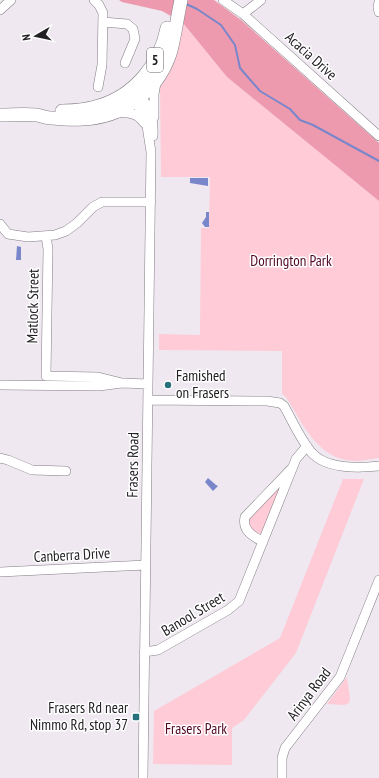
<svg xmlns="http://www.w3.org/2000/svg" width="379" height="778" font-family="'PT Sans Narrow',sans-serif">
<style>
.green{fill:#fecbd6}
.forest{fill:#ed9aae}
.water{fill:#7a86ca}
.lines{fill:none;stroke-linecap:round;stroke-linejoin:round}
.stream{stroke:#7a86ca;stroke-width:2}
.minor-casing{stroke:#837c84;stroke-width:10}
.highway-casing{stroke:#837c84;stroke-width:14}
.minor{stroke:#fff;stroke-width:9}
.highway{stroke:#fff;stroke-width:13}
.poi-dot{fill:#28707b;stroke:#fff;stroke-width:1.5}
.labels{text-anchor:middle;stroke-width:3;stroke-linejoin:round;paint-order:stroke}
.shield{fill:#fff;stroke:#656366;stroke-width:1}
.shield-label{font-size:14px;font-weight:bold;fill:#232024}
.street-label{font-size:15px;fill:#232024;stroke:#fff}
.park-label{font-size:15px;fill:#520825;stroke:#fff}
.poi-label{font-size:15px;fill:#232024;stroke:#fff;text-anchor:start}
</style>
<rect width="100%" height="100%" fill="#efe8f1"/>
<path class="green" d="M183,23L227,77L379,201V458C371,459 362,461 354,461C317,459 303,424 286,397L282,394V351L159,350V334L200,335L201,228H209L210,177H161L160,87L173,63Z
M343,479H364L296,653L244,720L232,728V765L153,764L154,711L280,638Z
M283,482L262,534L254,532L248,523L249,518Z
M347,677L350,699L349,703L344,705L327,704Z"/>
<path class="forest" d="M119,0H214L241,20L379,143V201L227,77L183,23L162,11L122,2Z"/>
<path class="water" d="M190,178H208V186L190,183Z
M206,212H209V227H205L202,223L206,217Z
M17,246L21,247V260H16Z
M208,478L216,485L218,486L213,491L205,482Z"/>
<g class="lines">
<path class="stream" d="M186,4L197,9L221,25L235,45L240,68L260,91L290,109L300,120L313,125L379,161"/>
<defs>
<path id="minor" d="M94,0L99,5L103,13L102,65L98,87
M223,0L243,14L379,136
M379,2L378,7L379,12
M0,10L11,0
M243,14L261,0
M103,22L127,24L133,29L135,39L125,63
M141,97C151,109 154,121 153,136
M136,101L147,126L151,152L143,778
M117,113C128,112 138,113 144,123
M154,117V94L156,83
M0,224L8,234L28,237L55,235L66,231L77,223L93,207L102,202H151
M46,236L48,249L46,376L98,377L122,383
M0,385L99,386L122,383L148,384
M148,400L267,401L280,403L284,406C292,420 302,443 313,454C328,469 360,468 379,466
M0,458L8,460L32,470L66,471
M263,542C253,536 242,531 245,517L291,469
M0,572L146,565
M144,652L158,650L228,610L239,601L296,459L307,446
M282,778V758L285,748L340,677L379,580"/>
<path id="highway" d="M62,111C75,111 87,110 99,106C135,95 160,64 167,28
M0,115C12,115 25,114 37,115C42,116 47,118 52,118C62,119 72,120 82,119C122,118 157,92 170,54C175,37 177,18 181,0"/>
</defs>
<use href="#minor" class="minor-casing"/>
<use href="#highway" class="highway-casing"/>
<use href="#minor" class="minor"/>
<use href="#highway" class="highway"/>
</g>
<g class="poi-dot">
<circle cx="168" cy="385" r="4"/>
<rect x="132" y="713" width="8" height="8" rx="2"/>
</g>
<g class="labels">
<rect class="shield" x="147" y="48" width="16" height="24" rx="3"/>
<g class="shield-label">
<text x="155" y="65">5</text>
</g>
<g class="street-label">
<text transform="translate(311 56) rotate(42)" y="5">Acacia Drive</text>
<text transform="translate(33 306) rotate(-89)" y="5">Matlock Street</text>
<text transform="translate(133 465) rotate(-89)" y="5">Frasers Road</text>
<text transform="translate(72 555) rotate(-3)" y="5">Canberra Drive</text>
<text transform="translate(193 614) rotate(-31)" y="5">Banool Street</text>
<text transform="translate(309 694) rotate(-53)" y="5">Arinya Road</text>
</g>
<g class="park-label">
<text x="291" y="266">Dorrington Park</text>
<text x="196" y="734">Frasers Park</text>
</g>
<g class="poi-label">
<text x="176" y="381">Famished<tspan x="176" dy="17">on Frasers</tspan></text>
<text x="128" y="713" text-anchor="end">Frasers Rd near<tspan x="128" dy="17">Nimmo Rd, stop 37</tspan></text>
</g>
</g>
<g transform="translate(36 36) rotate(261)" stroke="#ffffff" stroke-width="3" paint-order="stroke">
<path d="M0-3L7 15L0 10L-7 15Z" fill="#232024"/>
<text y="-6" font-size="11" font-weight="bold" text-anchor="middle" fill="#232024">N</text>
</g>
</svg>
